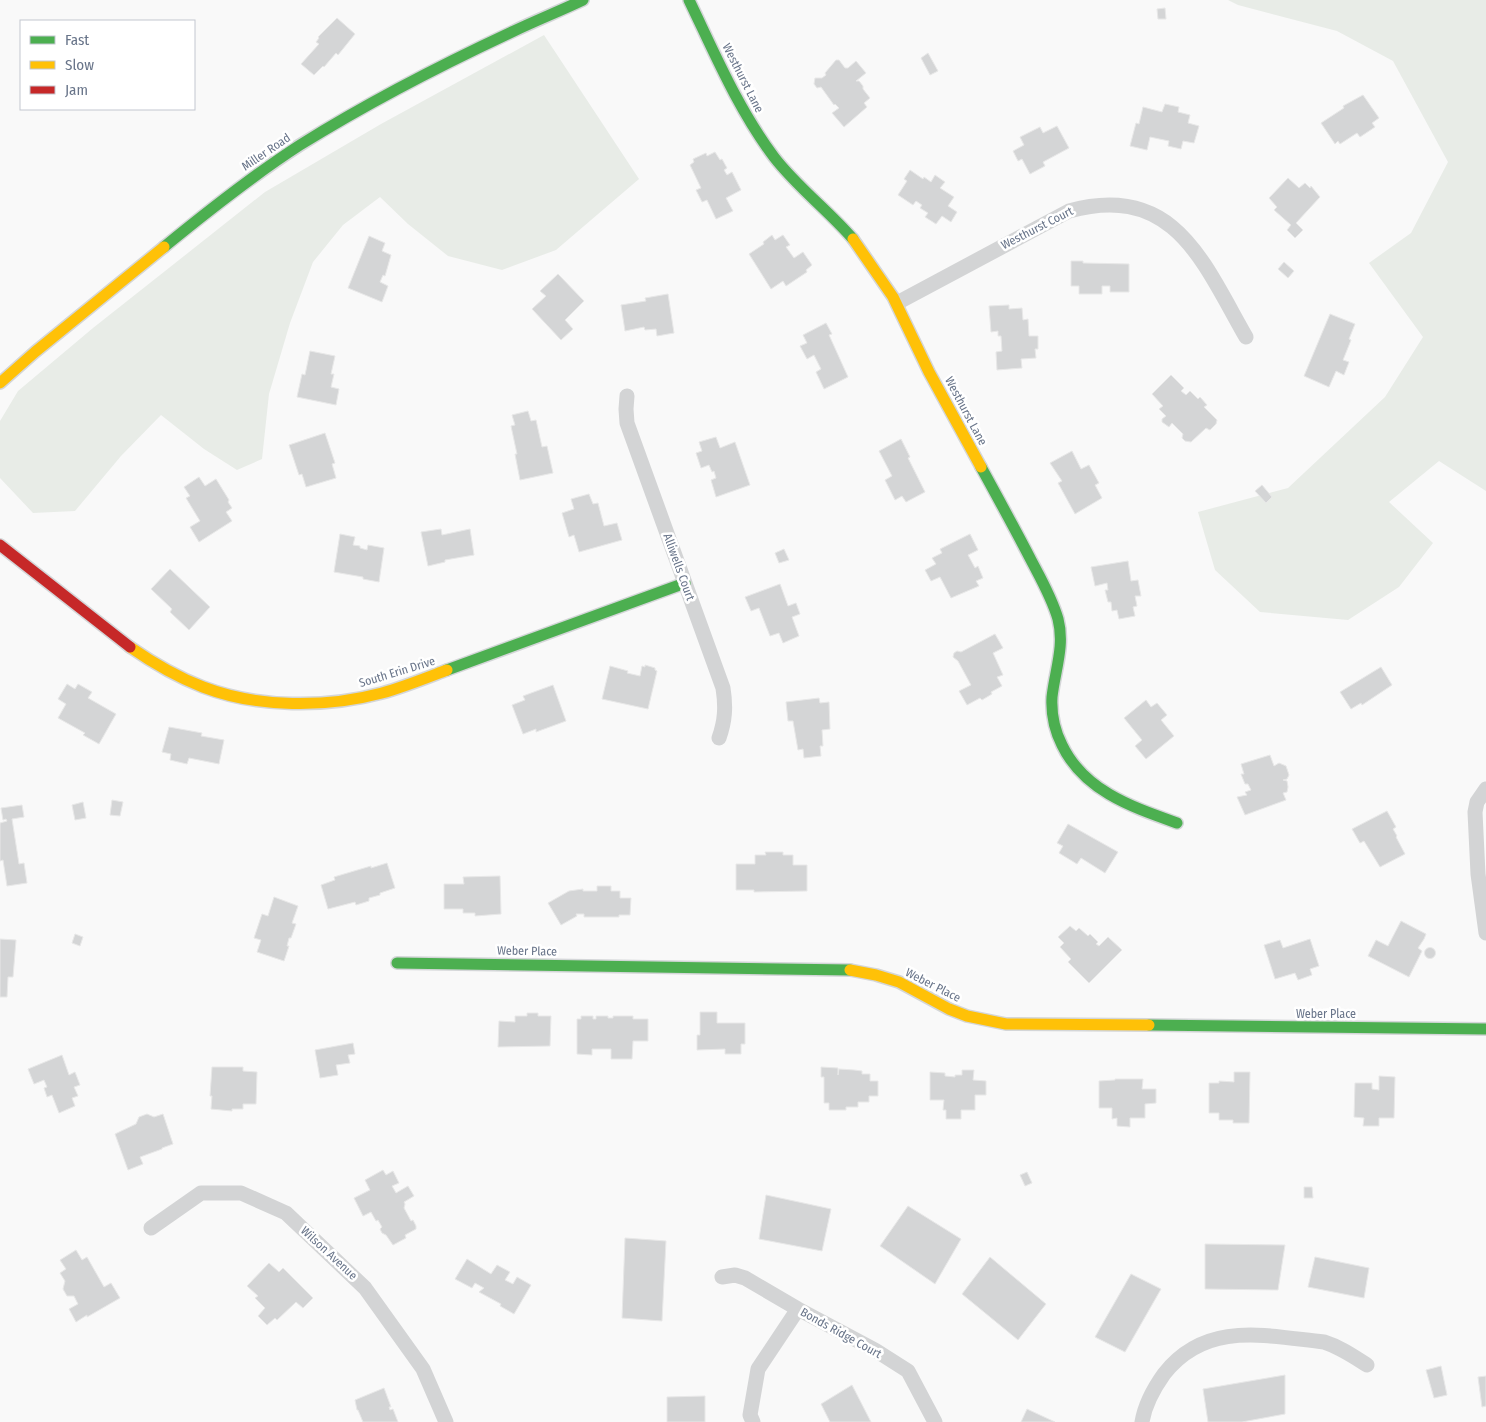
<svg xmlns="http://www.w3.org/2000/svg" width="1486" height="1422" font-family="'Fira Sans Condensed',sans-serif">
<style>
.green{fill:#e8ece7}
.building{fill:#d4d5d6;stroke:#e8e8e8}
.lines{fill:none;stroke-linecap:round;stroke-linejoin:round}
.fast-casing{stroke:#d4d6d8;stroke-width:14}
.slow-casing{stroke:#d4d6d8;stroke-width:14}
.jam-casing{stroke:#d4d6d8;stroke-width:14}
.street{stroke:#d3d4d5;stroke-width:15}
.fast{stroke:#4caf50;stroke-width:11}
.slow{stroke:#ffc107;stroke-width:11}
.jam{stroke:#c62828;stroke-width:11}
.labels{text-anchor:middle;stroke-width:5;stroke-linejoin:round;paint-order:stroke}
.street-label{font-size:12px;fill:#687489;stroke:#fff}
</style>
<rect width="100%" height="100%" fill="#f9f9f9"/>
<path class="green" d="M1228,0H1486V491L1439,461L1389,502L1433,543L1399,587L1348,620L1260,612L1215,570L1198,512L1288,488L1385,397L1423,337L1369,263L1411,233L1448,162L1393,61L1337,31L1238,5Z
M544,35L639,179L556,250L502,270L448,256L408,224L380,197L343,225L313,262L290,323L269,394L262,459L237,470L204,449L161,415L121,456L75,511L33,513L0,478V421L18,391L93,328L265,192L381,124Z"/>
<path class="building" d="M1165,8L1166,19H1158L1157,9Z
M337,18L355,34L338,55L336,53L324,67L323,66L314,75L301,64L319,44L316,42L319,38L318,37Z
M928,53L938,71L930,75L921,58Z
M836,60H839L845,68H848L856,61L866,73L856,81H859L863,86V89L870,98L864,103L867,107L844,127L832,113L839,108L835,104L834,105L821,87L817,88L814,84L815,78H822L826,75L825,73Z
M1363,95L1379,118L1372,123L1375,127L1360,137L1357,133L1340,144L1338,141L1335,144L1321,123L1344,108L1343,106Z
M1165,104L1179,107L1178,112L1190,115L1188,123L1199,126L1194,143L1183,141L1181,149L1168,146L1169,141L1150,137L1147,150L1130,146L1136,123L1139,124L1143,107L1162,112Z
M1057,126L1069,148L1043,162L1045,166L1030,174L1022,159L1018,161L1013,151L1024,145L1020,137L1040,127L1043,133Z
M715,152L720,160L722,159L727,168L724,170L727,175L732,172L741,190L726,198L733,211L716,219L707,200L702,202L696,190L701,188L690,165L694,162L693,159L706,153L707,156Z
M910,170L923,179L924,177L931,182L935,175L945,182L940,188L954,197L948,206L957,212L951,222L942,216L936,224L925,217L928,213L920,208L922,205L916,201L913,205L898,195L907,181L904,179Z
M1288,178L1299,188L1305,183L1310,188L1311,186L1320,197L1296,223L1303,230L1295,238L1287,230L1291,225L1274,210L1277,207L1269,198Z
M772,235L775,240L783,235L790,245L786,247L794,258L803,252L812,265L806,270L807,272L786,286L783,281L771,289L749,254L764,244L763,242Z
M369,236L385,243L382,251L391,255L385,276L383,275L380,282L388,286L382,302L348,288Z
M1071,261H1083V263L1129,264V292H1110V286H1102V294H1079V286H1071Z
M1284,262L1294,271L1288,278L1278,269Z
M558,274L584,301L565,320L573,329L561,340L532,309L546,296L540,291Z
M668,294L674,333L657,336L656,329L645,330L644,327L625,331L621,305L646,301L645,298Z
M1009,305V309L1022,308L1023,320L1028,319L1029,336H1038V349H1035L1036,358L1021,359L1022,368L997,370L996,352L1002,351L1001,336H998V331L991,332L989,306Z
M1330,314L1355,324L1349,339L1351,340L1343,360L1349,362L1344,375L1336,371L1329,387L1304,376Z
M826,323L832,334L829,335L848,377L824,389L816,372L821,369L814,355L807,359L800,346L807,343L803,335Z
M310,351L335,356L331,374H334L331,387L339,389L336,405L297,397L302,374L305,375Z
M1171,375L1184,388L1181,391L1186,395L1190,391L1198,399L1200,397L1207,405L1204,407L1217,420L1216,424L1210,430L1206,428L1191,442L1185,441L1182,438L1183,434L1172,423L1169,427L1162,422V419L1166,416L1159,409L1163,406L1152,394Z
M528,411L531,421L536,420L542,447L547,446L553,473L520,480L515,454H517L511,426L515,425L512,415Z
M325,433L335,463L332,464L336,478L306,487L302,474L299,475L289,445Z
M716,437L720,448L735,442L750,485L716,497L711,480L716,478L714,471L712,472L709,465L701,468L696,453L702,451L699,442Z
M901,439L910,457L908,458L925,492L906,502L902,496L895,500L885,480L892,476L879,451Z
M1072,451L1081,469L1089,465L1099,483L1095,485L1102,498L1075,514L1058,483L1062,481L1050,463Z
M199,477L205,486L216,479L229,500L228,502L232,508L226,512L232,521L199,542L190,527L200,521L186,498L190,496L184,487Z
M1262,485L1272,497L1266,503L1255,491Z
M589,494L593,504L598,503L604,526L617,523L622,540L579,552L574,535L569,537L562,513L574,509L571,499Z
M441,529L442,535L470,529L474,555L445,560V562L428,566L421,532Z
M340,534L355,537L353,545L360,546V548L367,550L368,545L384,548L379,582L363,579V577L334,572Z
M970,534L978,550L968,555L975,568L978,566L983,578L976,581L979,586L951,598L940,577L931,581L925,570L936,564L932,558L942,553L940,549Z
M784,549L789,560L779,563L775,553Z
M1128,561L1131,581L1138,580L1141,596H1135L1137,606L1133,607L1135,616L1119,619L1117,610L1112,611L1111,602H1108L1105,590H1108L1107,583L1095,586L1091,567Z
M170,569L210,607L189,630L170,612L172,609L151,589Z
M780,584L788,606L796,603L800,614L792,617L799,636L783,643L779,633L770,636L759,608L751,611L745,597Z
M995,634L1003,648L993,653L1003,675L997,677L1002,686L991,692L992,694L982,700L980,698L967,705L959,691L971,685L958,661L953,657L954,653L957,651L961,652Z
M645,665L655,668V670L657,671L648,709L602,699L610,666L628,671L627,673L640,676L642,666L645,667Z
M1381,667L1392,685L1362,705L1361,703L1351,709L1340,692Z
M67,684L75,689L78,684L92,692L88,698L116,714L99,744L83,735L85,733L58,718L66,704L58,699Z
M553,685L566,721L536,732V729L523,734L512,705L525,700L523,696Z
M819,698L820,703L829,702L830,729L822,730L823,746H820L821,756L804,758L803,749L798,750L793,721H788L786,702Z
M1146,700L1151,707L1157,703L1167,715L1161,720L1174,736L1146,759L1135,746L1142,740L1124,718Z
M169,727L202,733L201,736L224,740L219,764L189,758L187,764L170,760L171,754L162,752Z
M1270,755L1274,766L1279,763L1286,766L1289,775L1287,779L1283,780L1287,781L1288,787L1287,792L1283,793L1286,800L1245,815L1237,797L1247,795L1245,792L1251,790L1248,784H1245L1241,774H1244L1241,764Z
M112,800L123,802L120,816L110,815Z
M83,802L86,818L75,820L72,805Z
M22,805L24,817L12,819L19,864L24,863L27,883L7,886L3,860L0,861V823L7,821L6,819L3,820L1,808Z
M1387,811L1396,827L1393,829L1397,836L1396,837L1405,854L1380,867L1364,841L1360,843L1352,829Z
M1068,824L1118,852L1105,873L1081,858L1077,864L1059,853L1063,846L1057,843Z
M765,852H783V855H793V865H807V891L754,892V890H736V864H755V855H766Z
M387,863L395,888L380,893V895L369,898V901L356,905L355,902L328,909L321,885L335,880L334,877L371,866V868Z
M500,876L501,914L475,916V913H463V909H444V884H464L463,877Z
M597,886H611V891H620V898H631L630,915H619V917H584V914H576L577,916L561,925L548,903L569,891L583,889V891H597Z
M274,897L298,906L292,923L296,924L291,938H289L287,946H289L284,961L257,952L261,940L254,938L262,914L268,916Z
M1401,921L1426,934L1424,939L1418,948L1422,951L1409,977L1368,956L1376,940L1388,946Z
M1070,926L1076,931L1079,928L1088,936L1090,934L1098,942L1096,944L1099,946L1108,937L1122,950L1089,983L1068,962L1071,959L1060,947L1064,943L1058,937Z
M75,934L83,937L80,946L72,943Z
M0,939L16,940L13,977H8L7,997H0Z
M1310,939L1319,966L1310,969L1312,975L1298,980L1295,973L1275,979L1264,945L1280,940L1283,948Z
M1424.5 953a5.5 5.5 0 1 1 11 0a5.5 5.5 0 1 1-11 0Z
M700,1012H717V1023H745V1044H741V1054H725V1049L697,1050V1035H700Z
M527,1013H538V1016H551L550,1046L498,1047L499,1021L515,1022V1016H527Z
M581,1016H593V1019H596V1016H608V1018H613V1016H633V1019H648V1041H633L632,1059H611V1049H592V1055L577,1054V1019H581Z
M353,1043L355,1054L348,1055L350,1063L336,1065L338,1075L320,1078L315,1050Z
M62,1055L69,1075L75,1072L80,1085L74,1087L78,1096L72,1098L75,1106L59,1113L52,1095L47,1097L44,1088L47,1087L44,1080L34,1084L28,1069Z
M212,1067H243V1071L257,1072L256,1104H243V1109H232V1111L211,1109L212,1096H210Z
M821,1067L838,1068V1075L839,1069L854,1070L862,1071V1074H870V1081H878V1096H869V1102H858V1107H846V1110H829V1103H824V1077H821Z
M962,1070H974L973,1080L986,1081V1095H975V1110H961V1119H946V1110H943L944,1100H930V1072L945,1073V1076L955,1077V1075H962Z
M1234,1072H1250L1249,1123H1233V1120H1219V1113H1209V1083H1219V1081L1234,1082Z
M1379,1076L1395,1077L1394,1118H1379V1126H1363L1364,1118L1354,1117L1355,1083H1372V1089L1379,1090Z
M1115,1079H1143L1142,1089H1156V1103L1145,1104V1118H1130V1127L1117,1126V1118L1112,1119V1108H1099V1081L1115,1080Z
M147,1114L154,1117L163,1114L173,1144L162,1148V1149L140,1157L143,1164L128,1170L115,1134L136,1124L139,1117Z
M383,1170L386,1175L393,1171L399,1183L392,1186L396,1193L408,1186L414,1196L404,1202L405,1204L404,1208L411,1221L413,1220L416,1226V1229L405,1235L406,1238L393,1245L386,1235L382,1233L380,1229L382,1227L378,1220L376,1221L371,1212L363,1216L354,1198L370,1190L365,1180Z
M1027,1172L1032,1183L1025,1186L1020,1175Z
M1304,1187H1312L1313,1198H1304Z
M766,1195L831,1209L822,1251L759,1239Z
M908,1206L961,1239L935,1284L880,1246Z
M625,1238L666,1241L662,1321L622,1318Z
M1205,1244L1285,1245L1278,1290L1205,1289Z
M76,1250L82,1260L87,1257L104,1287L111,1283L120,1298L87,1317V1315L76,1322L69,1309L78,1304L74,1296H67L63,1289L65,1281L60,1273L66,1269L60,1260Z
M990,1257L1046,1304L1018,1340L962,1294Z
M1315,1257L1369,1268L1364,1298L1308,1287Z
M467,1259L491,1274L497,1265L510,1272L505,1280L513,1284L517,1277L531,1285L514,1314L500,1306L501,1304L479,1292L484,1288L475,1283L472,1288L455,1279Z
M269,1263L279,1272L283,1268L313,1298L303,1308L296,1302L277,1320L275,1318L267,1325L258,1316L265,1308L255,1298L258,1296L247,1286Z
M1131,1274L1161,1289L1125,1352L1095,1337Z
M1441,1366L1447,1395L1434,1398L1426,1370Z
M1285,1375V1414L1242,1422H1208L1203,1389Z
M1486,1376V1406L1482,1407L1478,1377Z
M852,1385L871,1422H830L821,1404Z
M384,1388L391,1407H389L390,1410L393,1409L398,1422H363L358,1410H357L355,1400Z
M705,1396V1422H667V1397Z
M1027,1409L1055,1422H1021Z"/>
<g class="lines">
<defs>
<path id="fast" d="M689,0C715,54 738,109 774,157C797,187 828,210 853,239
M164,247C208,211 252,176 300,145C369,102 441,65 514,31C537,20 560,11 583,0
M981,467C998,498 1015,529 1031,560C1041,579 1052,598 1058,619C1065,646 1055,670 1052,697C1051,714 1054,729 1062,745C1084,791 1132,807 1177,823
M447,670L685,583
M397,963L850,970
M1149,1025L1486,1029"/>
<path id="slow" d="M853,239L893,297L929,372L981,467
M0,383L35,352L164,247
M130,647C153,663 177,677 203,687C258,708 326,708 382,693C404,687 426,678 447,670
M850,970L876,975L899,982L949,1009L967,1016L1006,1024L1149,1025"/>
<path id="jam" d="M0,545L130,647"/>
</defs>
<use href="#fast" class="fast-casing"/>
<use href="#slow" class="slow-casing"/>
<use href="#jam" class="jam-casing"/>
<path class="street" d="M897,303L1069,211C1174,182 1203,262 1246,337
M627,396L626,409L627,423L723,688C726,707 725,721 719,738
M1486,789L1477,802L1475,812L1478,874L1486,933
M151,1228L201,1193H241L286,1213L365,1288L423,1369L446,1422
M722,1277L735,1275L745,1278L798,1309L875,1350L908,1371L935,1422
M753,1422L750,1415L758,1369L798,1309
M1142,1422C1145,1404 1154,1388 1164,1374C1206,1320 1266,1336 1324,1342C1340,1347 1353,1356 1367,1365"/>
<use href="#fast" class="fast"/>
<use href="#slow" class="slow"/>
<use href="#jam" class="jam"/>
</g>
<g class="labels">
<g class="street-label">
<text transform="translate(743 78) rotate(63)" y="4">Westhurst Lane</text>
<text transform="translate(266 152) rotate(-34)" y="4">Miller Road</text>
<text transform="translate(1037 228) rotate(-27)" y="4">Westhurst Court</text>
<text transform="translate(966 411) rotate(62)" y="4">Westhurst Lane</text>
<text transform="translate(679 567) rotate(70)" y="4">Alliwells Court</text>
<text transform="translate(397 672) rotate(-17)" y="4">South Erin Drive</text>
<text transform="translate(527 951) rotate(1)" y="4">Weber Place</text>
<text transform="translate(933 985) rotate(27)" y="4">Weber Place</text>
<text x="1326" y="1018">Weber Place</text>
<text transform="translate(329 1253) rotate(43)" y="4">Wilson Avenue</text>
<text transform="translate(841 1333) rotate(29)" y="4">Bonds Ridge Court</text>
</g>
</g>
<rect x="20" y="20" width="175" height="90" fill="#ffffff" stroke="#c3c7d0"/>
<rect x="30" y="36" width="25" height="8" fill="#4caf50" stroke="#c3c7d0"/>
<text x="65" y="45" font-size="15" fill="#687489">Fast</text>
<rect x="30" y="61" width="25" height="8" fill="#ffc107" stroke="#c3c7d0"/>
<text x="65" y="70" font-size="15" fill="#687489">Slow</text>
<rect x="30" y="86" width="25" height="8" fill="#c62828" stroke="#c3c7d0"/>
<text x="65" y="95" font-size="15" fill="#687489">Jam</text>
</svg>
